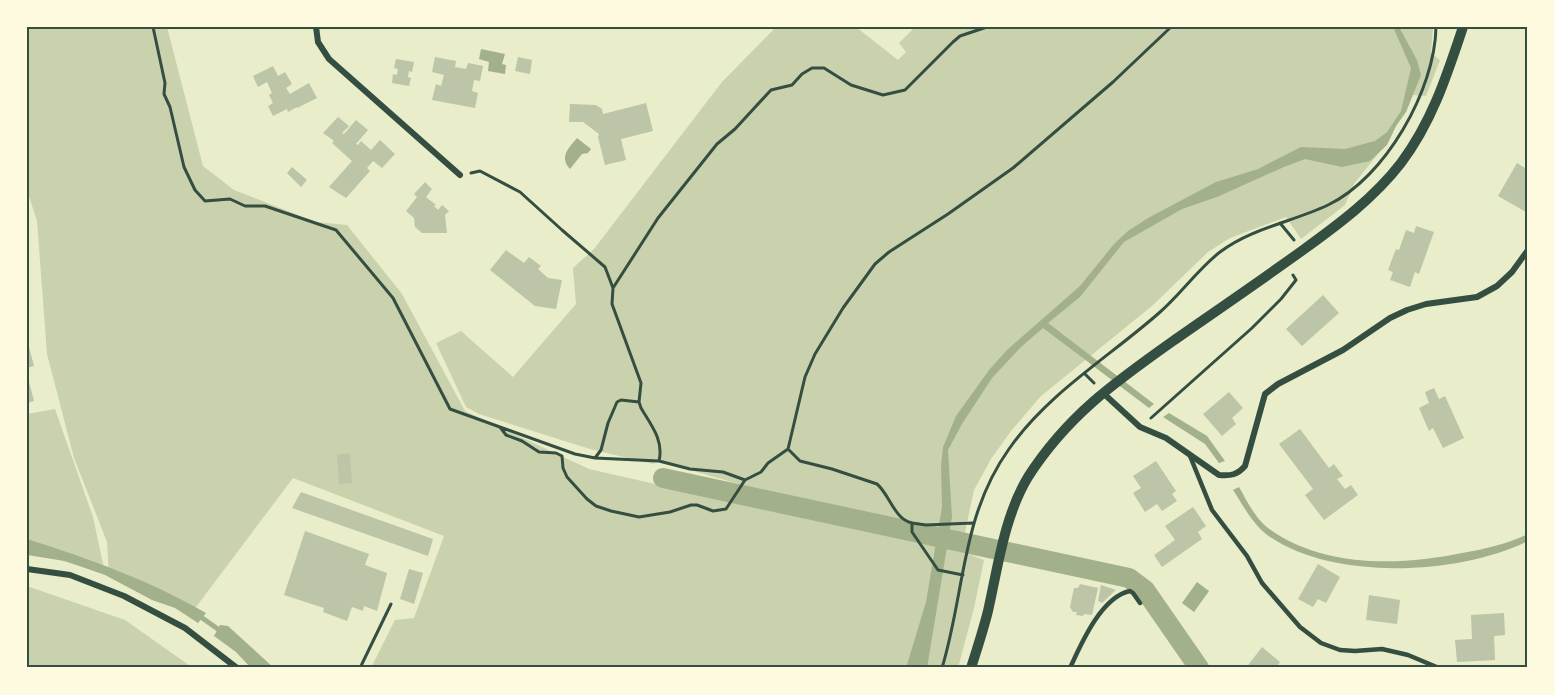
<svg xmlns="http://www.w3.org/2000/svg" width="1555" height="695" font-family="'IBM Plex Sans',sans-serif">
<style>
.green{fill:#cad2ad}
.water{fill:#a3b18a}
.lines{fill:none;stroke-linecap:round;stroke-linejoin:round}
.stream{stroke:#a3b18a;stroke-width:5}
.canal{stroke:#a3b18a;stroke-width:20}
.building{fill:#bcc5a7}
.path{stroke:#344e41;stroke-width:3}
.service{stroke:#344e41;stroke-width:4.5}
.minor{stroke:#344e41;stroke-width:6}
.tertiary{stroke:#344e41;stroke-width:10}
.neatline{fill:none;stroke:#344e41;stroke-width:2}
</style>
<rect width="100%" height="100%" fill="#e9edc9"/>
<path class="green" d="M27,27H167L203,166L234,190L316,222L347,225L402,294L465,411L589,469L752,506L756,489L659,461L653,464L590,449L479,414L466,407L436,343L461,331L513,377L576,304L573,268L594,249L722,82L776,27H856L898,60L906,52L899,43L915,27H1433L1431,53L1440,60L1426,96L1412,95L1389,140L1354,184L1345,205L1301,239L1286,217L1230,238L1208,252L1152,306L1041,396L1011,431L991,459L974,490L961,551L984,560L974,608L958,668H371L395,620L414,618L444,536L293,478L193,611L139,591L109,577L107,542L74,458L47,354L37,221L27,190Z
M55,409L93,517L105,573L27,551V414Z
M27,586L125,620L193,668H27Z"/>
<path class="water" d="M1393,27H1399L1417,60L1421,75L1406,112L1396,126L1387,145L1370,161L1342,167L1305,159L1284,167L1217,197L1182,209L1124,242L1080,297L1048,323L1154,404L1149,408L1043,328L1021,347L992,378L962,424L948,450L952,517L927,668H906L926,602L942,507L941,466L943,447L956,416L989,370L1007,350L1080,286L1114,244L1128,231L1148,218L1216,182L1258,169L1301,147L1345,149L1375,141L1387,132L1401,111L1411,68Z
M481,49L505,54L502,64L506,65L505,74L488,71L489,62L479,59Z
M577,138L591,149L588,153L582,154L570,169C559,157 568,149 577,138Z
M1169,413L1207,436L1225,461L1219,463L1205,444L1163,417Z
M1239,487C1247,501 1255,518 1268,528C1323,568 1399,566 1462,553C1485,549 1507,544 1528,534V541C1460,575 1330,582 1266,534C1252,523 1243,505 1233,490Z
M27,539C90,559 149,580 206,613L198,623L175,608L152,600L105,575L65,561L27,555Z
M1197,582L1209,591L1194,612L1182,603Z
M220,625L228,626L274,668H251L236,652L214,636Z"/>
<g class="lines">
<path class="stream" d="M198,615L222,632"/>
<path class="canal" d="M663,478L1129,578L1145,590L1199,668"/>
</g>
<path class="building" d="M435,57L456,61L455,67L466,69L468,63L483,66L480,81L474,80L472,91L478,93L475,108L432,100L436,84L441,86L444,75L432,72Z
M518,57L532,60L530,74L515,71Z
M396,59L414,62L412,72L409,71L408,77L411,78L409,86L392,83L393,74L397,75L398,69L394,68Z
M273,66L278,76L285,72L292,84L286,88L290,94L309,83L317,98L297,108V107L288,112L287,109L273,116L268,106L273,103L269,95L272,93L267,82L258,87L253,76Z
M646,103L653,131L621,139L626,160L605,165L598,137L599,134L583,122H569L570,104L596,105L602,109L603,114Z
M338,117L349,126L342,133L344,134L356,120L368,130L356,144L358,145L361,141L371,150L380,140L395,154L382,168L373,161L367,168L370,171L346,198L329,187L352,161L332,143L334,141L323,133Z
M1517,163L1528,170L1526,181L1528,182L1526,212L1498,196Z
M292,167L307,180L301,187L287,173Z
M425,182L432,189L426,197L436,205L434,206L438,210L442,205L449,211L445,215L447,233H422L415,227L414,218L406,211L417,197L414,194Z
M1416,226L1434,232L1419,274L1415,272L1410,287L1390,280L1393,272L1388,270L1396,249L1399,250L1406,230L1414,233Z
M506,250L524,263L529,257L541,266L538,269L548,278L562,280L556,309L535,306L490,270Z
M1323,295L1339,313L1302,346L1286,329Z
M27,339L34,366L27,368Z
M27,374L34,401L27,403Z
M1434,388L1439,399L1445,396L1464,438L1443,448L1433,428L1429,431L1419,408L1429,403L1425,392Z
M1229,392L1243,408L1232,418L1236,424L1222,436L1203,414Z
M1300,429L1329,468L1334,464L1343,476L1337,479L1345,489L1351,485L1358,495L1324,520L1305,495L1313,489L1279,444Z
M350,453L352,483L339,484L337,455Z
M1156,461L1176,491L1172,494L1177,501L1162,511L1157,504L1145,512L1133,493L1141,488L1133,476Z
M301,492L433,539L428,556L292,508Z
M1193,507L1206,526L1198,532L1202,539L1162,567L1154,555L1175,540L1165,526Z
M305,531L369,554L365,565L387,573L377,611L364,606L363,611L352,607L347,621L323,612L324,608L284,595Z
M1318,564L1340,577L1326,603L1318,599L1313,607L1298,599Z
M409,569L423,573L414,604L400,599Z
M1080,584L1098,588L1092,615L1084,614L1083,616L1076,615L1077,612H1073L1070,607L1074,588H1078Z
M1101,585L1116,590L1102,603L1098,601Z
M1369,595L1400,600L1397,624L1366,620Z
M1504,613L1505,635L1494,636L1495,660L1457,662L1455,640L1472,639L1471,615Z
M1262,647L1280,662L1276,668H1246Z"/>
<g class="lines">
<path class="path" d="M153,27L165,83L164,94L170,107L184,167L195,190L205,201L230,199L245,206H265L336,230L393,298L450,409L575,454L595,458L659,461L690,469L723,472L745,480L761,472L768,463L788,449
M471,173L480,171L520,192L562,230L605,267L613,288
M1280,223L1294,240
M1085,374L1094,383
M1151,418L1252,328L1281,299L1296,280L1293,275
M500,427L506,435L522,441L539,452L556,453L562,456L563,468L567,477L587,499L596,506L611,511L639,517L670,512L691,505H697L713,511L726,509L745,480
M788,449L805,377L815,354L843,308L875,264L889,252L948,214L1013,168L1113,82L1171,27
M788,449L800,461L832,469L877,484C890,495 894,519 912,523V532L938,570L963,575
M595,458L601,450L608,423L617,402L621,400L639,402
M659,461C664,440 651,425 641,408L639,402L641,383L612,304L613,288L658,218L717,144L735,129L771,90L792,85L802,74L812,68H824L851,85L883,95L905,90L953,42L960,36L987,27
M912,523L926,525L973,523
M360,668L391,604
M942,668C965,592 961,516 1009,449C1047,394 1109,357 1159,313C1181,294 1197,270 1220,252C1252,228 1292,222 1328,205C1385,178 1435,90 1436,27"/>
<path class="service" d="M1190,456L1212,510L1247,556L1262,583L1300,627L1321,643L1340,650L1355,651L1382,649L1408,655L1439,668
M1070,668C1081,644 1101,597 1130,591L1133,593L1140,603"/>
<path class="minor" d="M316,27L318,42L329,59L460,175
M1103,393L1140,427L1166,438L1219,475C1231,476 1237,475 1245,466L1265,394L1278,384L1343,350L1390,318L1407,310L1426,304L1477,297L1497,286L1512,272L1528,250
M27,569L70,575L124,596L185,628L237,668"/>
<path class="tertiary" d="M971,668C977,649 983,631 988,611C998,567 1004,517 1028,477C1067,416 1115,382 1173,341C1216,311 1260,281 1303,250C1339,224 1374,198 1401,163C1432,122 1447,75 1463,27"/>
</g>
<rect width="1555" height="695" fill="none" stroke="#fefae0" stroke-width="57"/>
<rect x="28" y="28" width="1498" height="638" class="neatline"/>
</svg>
